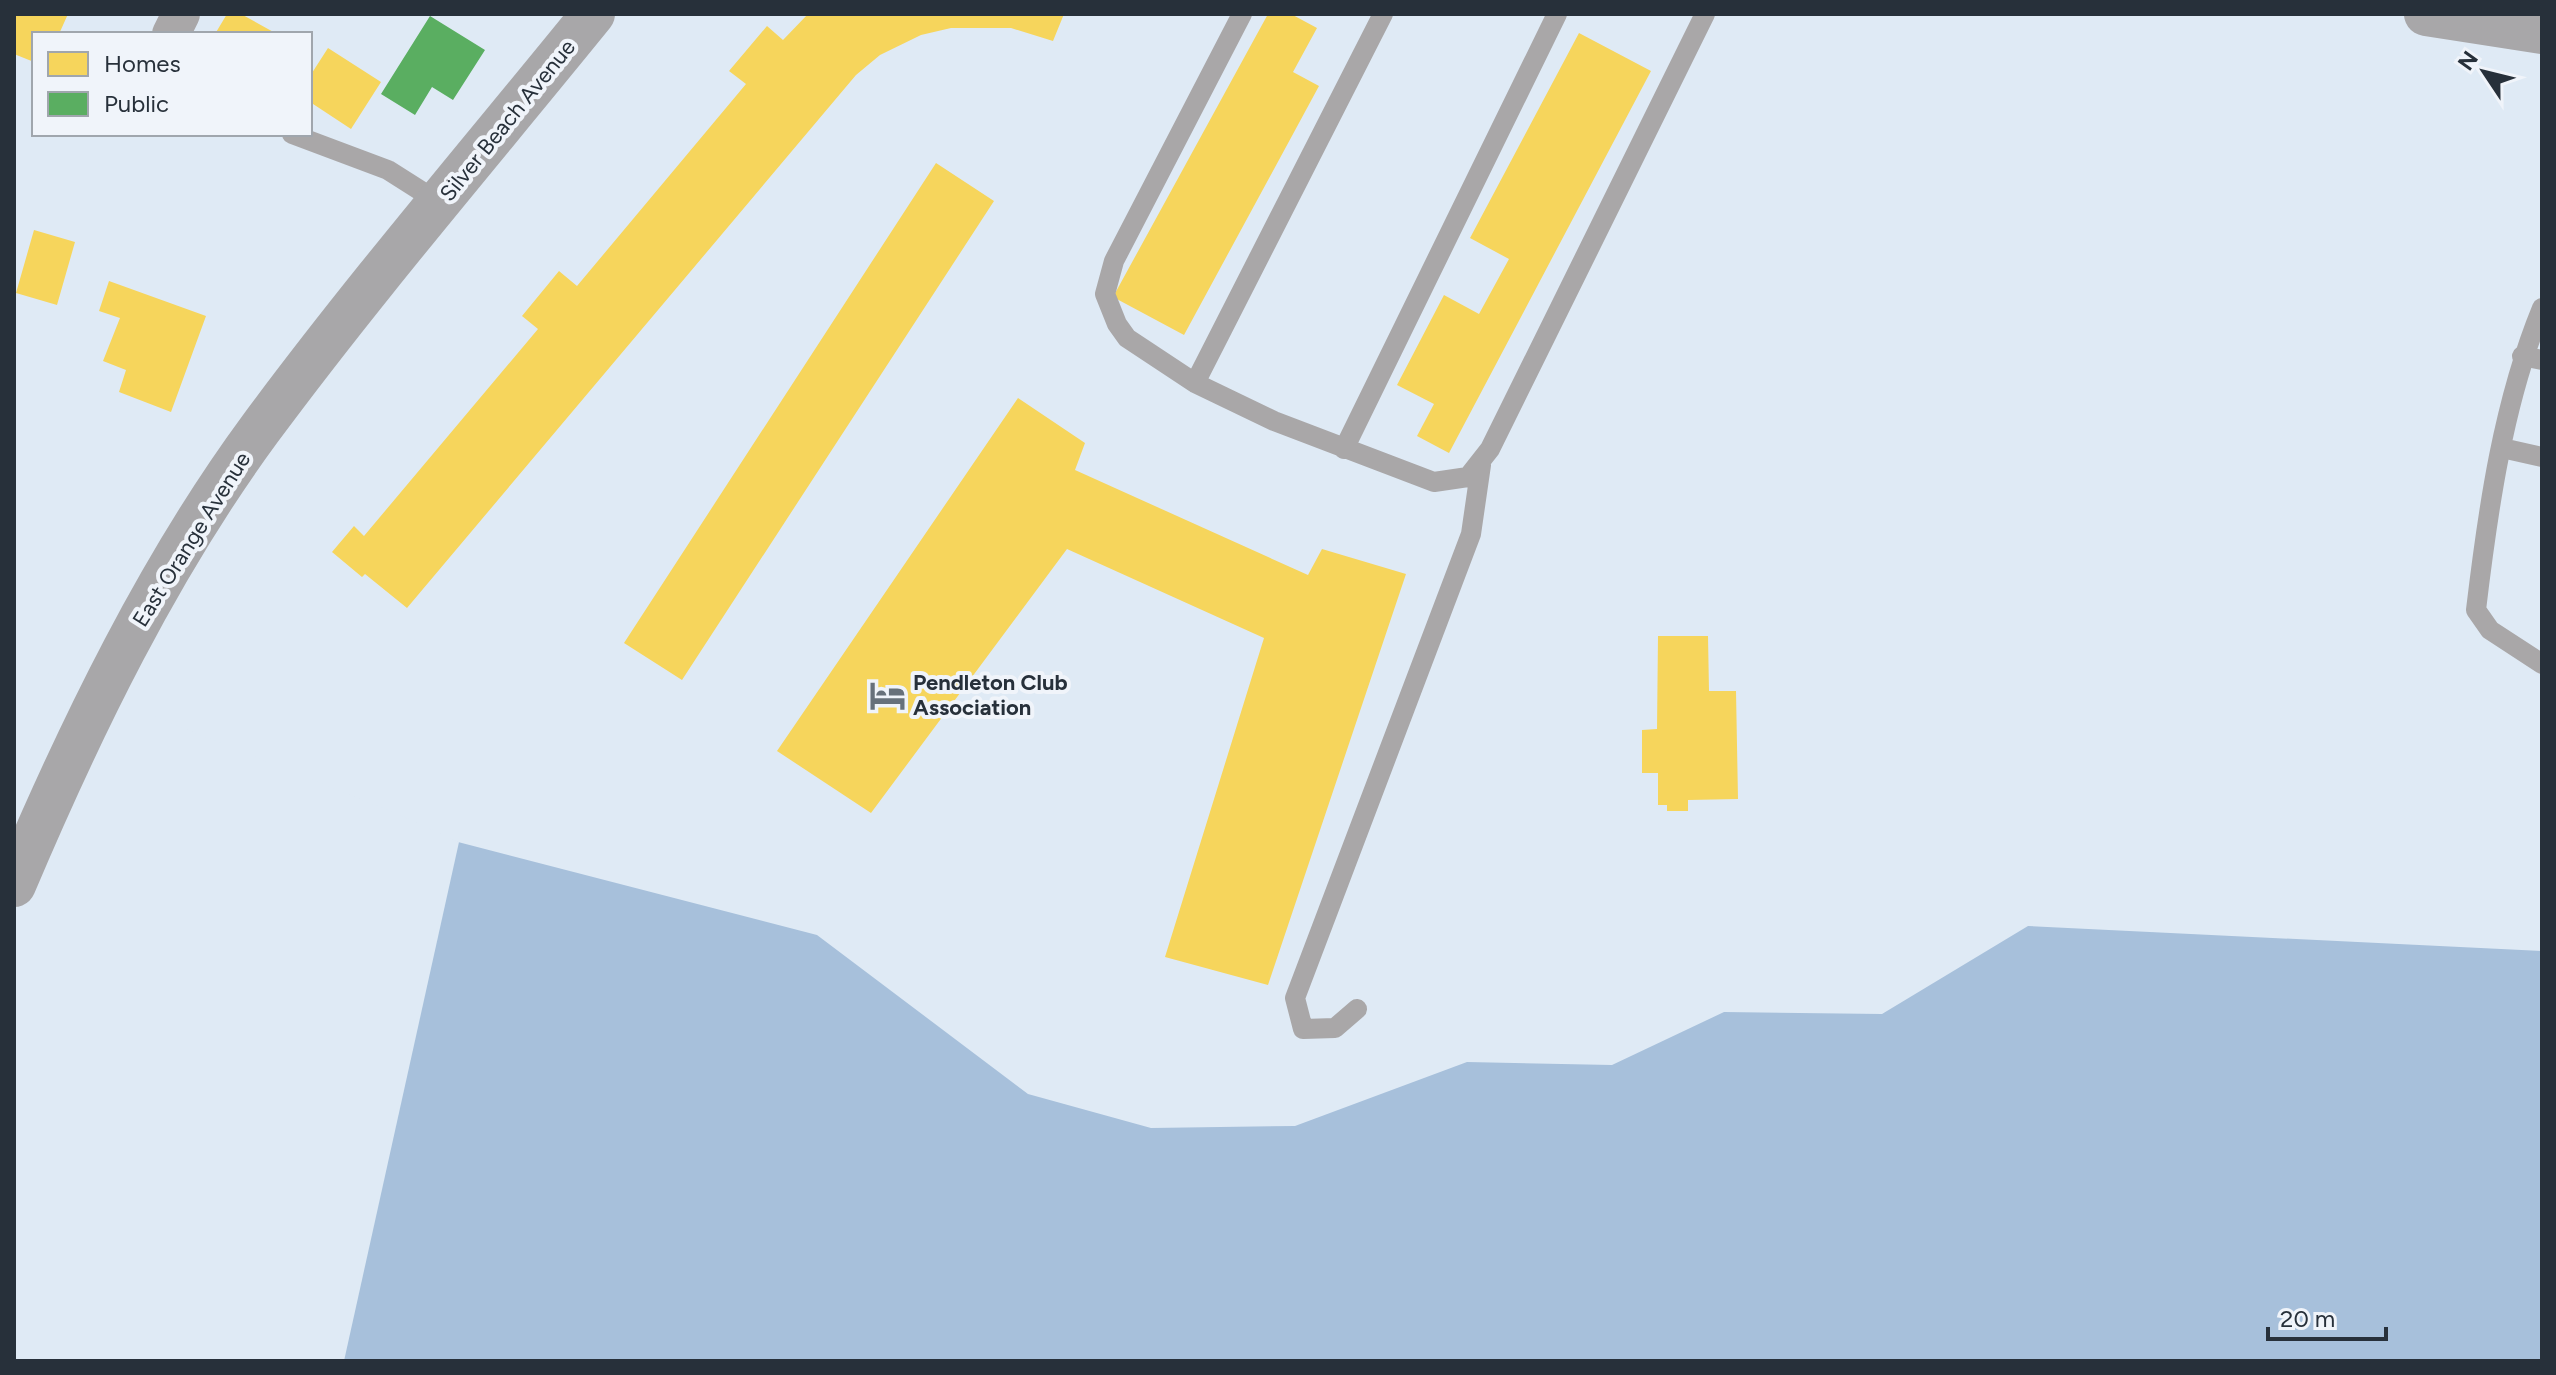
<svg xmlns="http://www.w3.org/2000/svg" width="2556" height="1375" font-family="Figtree,sans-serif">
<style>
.water{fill:#a7c0db}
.pier{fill:#dfeaf5}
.homes{fill:#f6d55c}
.public{fill:#5aae61}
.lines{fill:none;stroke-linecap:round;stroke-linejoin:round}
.lane{stroke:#a9a7a8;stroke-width:20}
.street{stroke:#a9a7a8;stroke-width:38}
.secondary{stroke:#a8a7a9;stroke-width:44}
.labels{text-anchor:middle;stroke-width:8;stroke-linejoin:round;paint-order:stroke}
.street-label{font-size:22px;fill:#27303a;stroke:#f0f4fa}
.poi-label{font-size:22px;font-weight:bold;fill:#27303a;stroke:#f0f4fa;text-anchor:start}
</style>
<rect width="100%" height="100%" fill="#dfeaf5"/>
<path class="water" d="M14,664L458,842L817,935L1028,1094L1151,1128L1295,1126L1467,1062L1612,1065L1724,1012L1882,1014L2028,926L2542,951V1361H14Z"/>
<path class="pier" d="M14,660L400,815L459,842L344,1361H14Z"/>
<path class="homes" d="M14,14H68L59,34H34V62L14,54Z
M227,14H241L277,34H215Z
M808,14H1064L1053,41L1011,28H951L921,35L880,55L856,75L407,608L365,574L362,577L332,552L354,526L364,536L538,329L522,316L559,271L577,286L746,84L729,71L767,26L783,40Z
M1268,14H1291L1317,28L1293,72L1319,86L1184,335L1113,297Z
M1579,33L1651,71L1449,453L1417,436L1434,404L1397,385L1444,295L1479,314L1509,259L1470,238Z
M328,48L381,82L351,129L310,102V76Z
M936,163L994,201L682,680L624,643Z
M34,230L75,242L57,305L16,293Z
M109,281L206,316L171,412L119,392L126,370L103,361L120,318L99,311Z
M1018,398L1085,443L1075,470L1308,575L1322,549L1406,574L1268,985L1165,957L1264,638L1067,549L871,813L777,751Z
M1658,636H1708L1709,691H1736L1738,799L1688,800V811H1667V805H1658V773H1642V730L1657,729Z"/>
<path class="public" d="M430,16L485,50L453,100L432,87L415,115L381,94Z"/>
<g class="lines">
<path class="lane" d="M1242,14L1114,261L1105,294L1117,324L1127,338L1195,383L1274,421L1434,482L1468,477L1490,449L1705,14
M292,134L388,170L440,203
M2542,308C2503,403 2488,509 2476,610L2490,630L2542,664
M2522,356L2542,360
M1195,383L1383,14
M2502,448L2542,457
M1344,449L1557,14
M1357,1009L1335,1028L1303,1029L1295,998L1471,534L1481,465"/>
<path class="street" d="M171,34L181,14"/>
<path class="secondary" d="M2426,14L2542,32
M14,885C80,729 159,566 260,429C365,287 482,151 593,14"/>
</g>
<defs>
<symbol id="hotel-bare" viewBox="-9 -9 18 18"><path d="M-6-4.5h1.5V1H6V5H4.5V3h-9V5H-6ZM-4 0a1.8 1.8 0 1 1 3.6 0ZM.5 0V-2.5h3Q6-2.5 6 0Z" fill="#67717b" stroke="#f0f4fa" stroke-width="2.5" paint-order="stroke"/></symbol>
</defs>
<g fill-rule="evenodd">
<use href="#hotel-bare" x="862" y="670" width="51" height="51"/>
</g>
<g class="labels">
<g class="street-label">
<text transform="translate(507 120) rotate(-51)" y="8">Silver Beach Avenue</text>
<text transform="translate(191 539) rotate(-58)" y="8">East Orange Avenue</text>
</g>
<g class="poi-label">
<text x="913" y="690">Pendleton Club<tspan x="913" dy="25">Association</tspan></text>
</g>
</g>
<rect width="2556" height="1375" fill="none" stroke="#27303a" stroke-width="32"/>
<rect x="32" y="32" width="280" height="104" fill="#f0f4fa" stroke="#a0a6ad" stroke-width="2"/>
<rect x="48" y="52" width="40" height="24" fill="#f6d55c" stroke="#a0a6ad" stroke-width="2"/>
<text x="104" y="72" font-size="24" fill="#27303a">Homes</text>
<rect x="48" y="92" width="40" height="24" fill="#5aae61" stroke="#a0a6ad" stroke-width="2"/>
<text x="104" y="112" font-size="24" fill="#27303a">Public</text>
<g transform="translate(2484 72) rotate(305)" stroke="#f0f4fa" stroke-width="6" paint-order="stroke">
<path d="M0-6L14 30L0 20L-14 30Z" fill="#27303a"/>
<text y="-12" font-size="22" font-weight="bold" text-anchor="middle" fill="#27303a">N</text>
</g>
<path d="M2268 1327v12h118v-12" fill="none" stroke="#27303a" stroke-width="4"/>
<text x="2280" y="1327" font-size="24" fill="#27303a" stroke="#f0f4fa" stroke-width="6" paint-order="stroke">20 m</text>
</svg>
